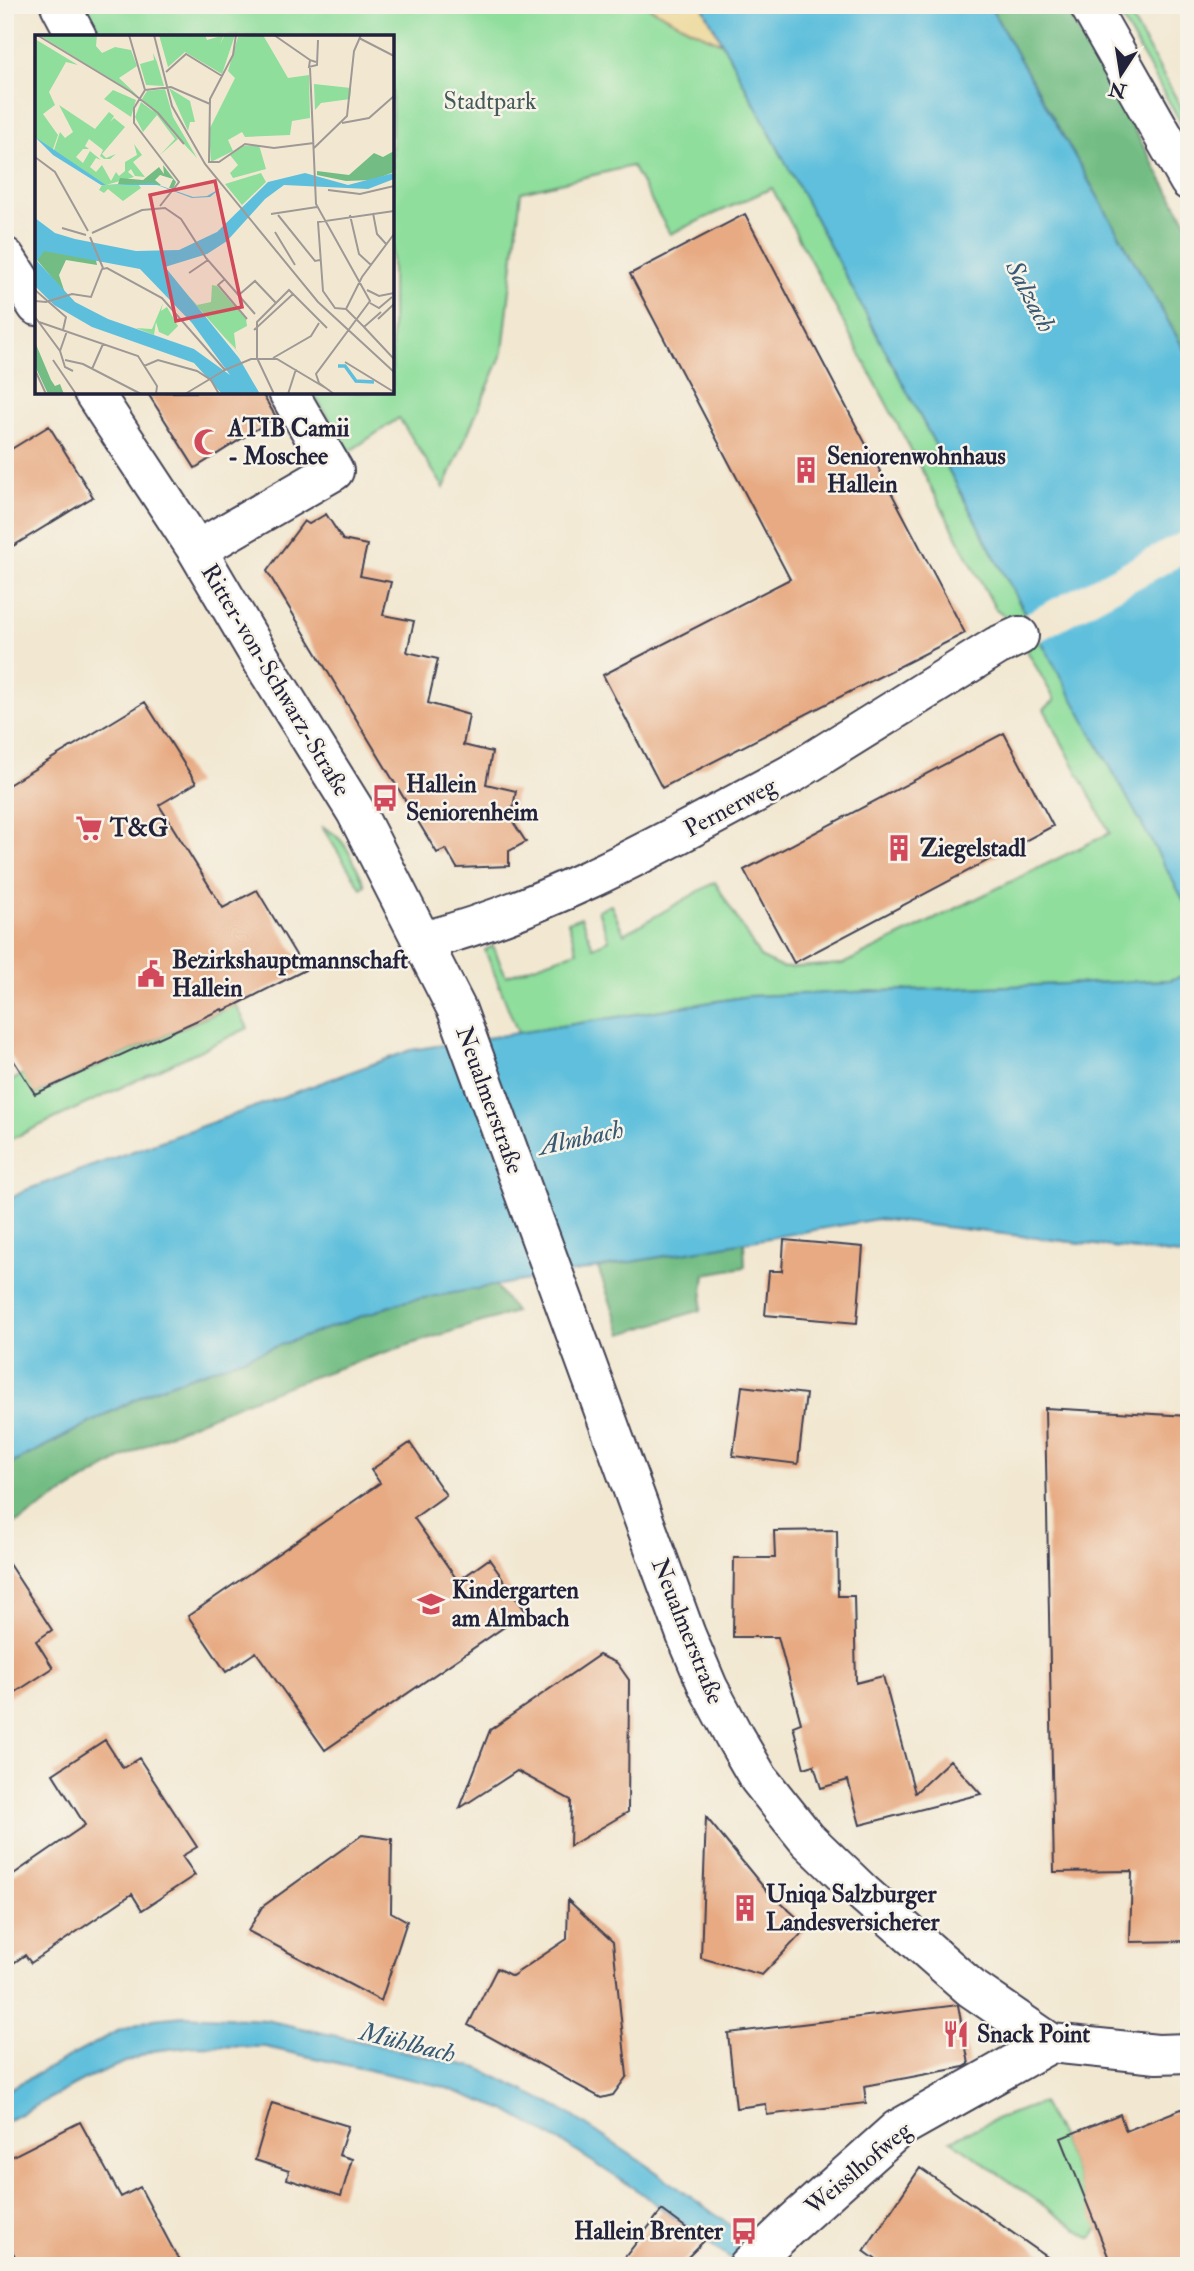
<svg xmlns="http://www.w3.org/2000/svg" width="1194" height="2271" font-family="'IM FELL Double Pica',serif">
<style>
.green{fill:#8fde9c;stroke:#58806c;stroke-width:2}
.forest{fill:#73bd84;stroke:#4a7060;stroke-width:2}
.sand{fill:#eeda9e;stroke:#887e6c;stroke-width:2}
.water{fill:#5ebfdc;stroke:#40708c;stroke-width:2}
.pier{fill:#f2e8d2}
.building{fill:#e7aa82}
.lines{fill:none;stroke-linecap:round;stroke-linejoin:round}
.pedestrian-casing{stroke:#414052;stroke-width:42}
.minor-casing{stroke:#414052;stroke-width:42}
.primary-casing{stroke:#414052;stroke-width:42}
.pedestrian{stroke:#fff;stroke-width:38}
.minor{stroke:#fff;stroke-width:38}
.primary{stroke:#fff;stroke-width:38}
.labels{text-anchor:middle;stroke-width:5;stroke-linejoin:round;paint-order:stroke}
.park-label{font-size:24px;fill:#435a58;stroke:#f7f3e8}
.poi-label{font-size:24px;font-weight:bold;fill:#22223b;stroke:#f7f3e8;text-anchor:start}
.street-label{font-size:24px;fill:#22223b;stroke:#f7f3e8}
.water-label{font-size:26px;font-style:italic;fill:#375973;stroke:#f7f3e8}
.inset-river{fill:none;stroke:#5ebfdc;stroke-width:3.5}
.inset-road{fill:none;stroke:#9f9996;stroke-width:2}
.view{fill:#d1495b;fill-opacity:0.15;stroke:#d1495b;stroke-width:3.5}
.inset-edge{fill:none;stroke:#22223b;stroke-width:3.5}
</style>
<rect width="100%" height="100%" fill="#f7f3e8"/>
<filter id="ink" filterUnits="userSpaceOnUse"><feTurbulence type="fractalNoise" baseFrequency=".0143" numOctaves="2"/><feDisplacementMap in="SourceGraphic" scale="14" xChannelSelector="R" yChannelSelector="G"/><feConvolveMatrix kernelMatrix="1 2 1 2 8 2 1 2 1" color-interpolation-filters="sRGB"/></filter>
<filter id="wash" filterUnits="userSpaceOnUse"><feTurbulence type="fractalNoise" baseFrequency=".00686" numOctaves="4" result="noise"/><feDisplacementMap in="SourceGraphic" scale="28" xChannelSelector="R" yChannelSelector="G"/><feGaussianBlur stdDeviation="1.57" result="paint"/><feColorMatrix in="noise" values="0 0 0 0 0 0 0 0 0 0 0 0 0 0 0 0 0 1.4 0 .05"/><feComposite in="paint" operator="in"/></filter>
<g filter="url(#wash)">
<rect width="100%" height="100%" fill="#f2e8d2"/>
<path class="green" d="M71,5H645L688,28L722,43L1025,614L1011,621L995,608L772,188L670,234L632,166L521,192L503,352L444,488L399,418L350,451L312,392H392V37H90Z
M1114,5H1124L1189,121V137Z
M1042,640L1189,910V974L1170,980L749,996L518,1033L485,950L493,946L506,976L577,951L568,922L581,917L593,947L609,940L598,910L611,905L624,934L715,882L760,957L782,968L843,964L1110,833L1044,709L1055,700L1026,649Z
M322,827C346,836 354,863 365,885L361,888Z
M236,1005L248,1028L5,1142V1085L23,1074L36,1094L190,1024Z
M1042,2103L1061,2138L1098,2228L1091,2239L951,2140L998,2118Z"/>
<path class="forest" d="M989,5H1064L1189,227V358Z
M744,1242L745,1267L705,1274L701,1310L622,1334L598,1268Z
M495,1285L515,1312C399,1347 283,1383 172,1433C119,1457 69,1490 20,1521L5,1526V1467L153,1390L402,1302Z"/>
<path class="sand" d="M645,5H702L722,43L688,28Z"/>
<path class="water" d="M702,5H989L1189,358V910L999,565Z
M1189,974V1256L877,1219L402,1302L153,1390L5,1467V1202L26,1190L411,1050L749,996L1170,980Z
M184,2016L266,2020L478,2068L565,2111L652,2169L787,2266H740L641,2193L571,2148L505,2110L441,2086L265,2047L196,2046L152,2051L92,2076L5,2122V2091L120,2030L153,2019Z"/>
<path class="pier" d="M1189,528V561L1039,642L1022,615Z"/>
<g id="blocks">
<path class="building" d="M745,214L965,633L662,788L603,675L790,579L630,274Z
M147,392H261L276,417L195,468Z
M49,426L93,497L5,551V453Z
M326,514L343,540L367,545L360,576L391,582L383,615L414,621L407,652L438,659L428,703L469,715L463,745L492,752L486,784L516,791L511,819L526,842L509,851V866L457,868L446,849L437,853L267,571L304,521L309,524Z
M145,702L196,783L159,805L223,908L257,890L305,970L236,1005L223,1011L222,1009L35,1094L5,1047V787Z
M1004,733L1053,826L794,963L744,870Z
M784,1240L863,1247L857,1323L765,1315L769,1271H782Z
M742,1386L806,1394L798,1464L733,1456Z
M1045,1408L1189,1416V1941L1130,1942L1132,1871L1054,1872Z
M410,1443L446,1495L414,1518L458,1581L489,1559L526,1612L325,1750L256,1652L226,1672L188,1616L380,1483L371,1470Z
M837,1530L838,1596H854L856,1683L883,1676L915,1793L950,1760L981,1794L860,1825L848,1780L821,1788L814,1765L804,1768L793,1726L801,1723L778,1637H733L734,1558H775L774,1531Z
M5,1558L52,1630L36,1641L53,1668L5,1699Z
M599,1655L617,1663L629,1680L628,1812L570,1846L571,1800L517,1771L460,1808L490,1730Z
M105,1740L123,1768L139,1758L197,1847L182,1856L195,1875L142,1910L132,1894L31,1963L25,1955L5,1969V1880L85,1825L53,1774Z
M706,1817L765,1889L808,1927L762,1975L701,1958Z
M362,1835L392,1839L391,1912L407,1921L381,2001L248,1931L262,1907Z
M568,1900L613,1942L627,2076L613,2095L601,2098L468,2025L497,1968L512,1976L567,1939Z
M958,2005L969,2064L964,2067L864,2086L866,2103L767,2115L766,2104L736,2108L728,2033Z
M272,2103L348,2126L339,2155L352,2159L341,2196L287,2179L289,2171L255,2160Z
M1189,2106V2266H1112L1061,2138L1120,2114L1126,2131Z
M80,2122L121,2197L140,2187L182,2266H20L5,2237V2160Z
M920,2168L973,2205L1060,2266H885L864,2251Z
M662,2210L704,2241L679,2266H618Z"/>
</g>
</g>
<g filter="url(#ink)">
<use href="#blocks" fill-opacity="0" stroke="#414052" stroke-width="2"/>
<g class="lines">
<defs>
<path id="pedestrian" d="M793,773L997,646L1019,636"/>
<path id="minor" d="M60,5L77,37
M5,257L37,306
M93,392L197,550L270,674L356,812L457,1010L686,1635L708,1687L734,1736L759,1779L807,1839L863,1893L971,1988L1051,2043L1157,2054L1189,2053
M197,550L334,471L288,392
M423,941C556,906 673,837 793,773
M748,2266L794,2222L898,2129L1051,2043"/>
<path id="primary" d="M1089,5L1189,181"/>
</defs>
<use href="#pedestrian" class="pedestrian-casing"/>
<use href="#minor" class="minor-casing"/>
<use href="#primary" class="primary-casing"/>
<use href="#pedestrian" class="pedestrian"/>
<use href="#minor" class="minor"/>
<use href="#primary" class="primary"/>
</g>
</g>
<defs>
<symbol id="mosque-bare" viewBox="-9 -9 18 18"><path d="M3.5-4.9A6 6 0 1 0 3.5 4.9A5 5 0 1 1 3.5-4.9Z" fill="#d1495b" stroke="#f7f3e8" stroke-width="2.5" paint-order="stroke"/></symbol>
<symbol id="building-bare" viewBox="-9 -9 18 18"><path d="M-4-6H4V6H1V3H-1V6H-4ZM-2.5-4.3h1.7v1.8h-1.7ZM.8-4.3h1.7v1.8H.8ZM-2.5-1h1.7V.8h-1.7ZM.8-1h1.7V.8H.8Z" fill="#d1495b" stroke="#f7f3e8" stroke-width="2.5" paint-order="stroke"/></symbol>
<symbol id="bus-bare" viewBox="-9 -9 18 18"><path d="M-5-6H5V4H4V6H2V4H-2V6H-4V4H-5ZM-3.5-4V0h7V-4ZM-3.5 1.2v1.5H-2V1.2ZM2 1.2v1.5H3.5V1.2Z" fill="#d1495b" stroke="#f7f3e8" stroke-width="2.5" paint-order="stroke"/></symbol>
<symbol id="supermarket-bare" viewBox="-9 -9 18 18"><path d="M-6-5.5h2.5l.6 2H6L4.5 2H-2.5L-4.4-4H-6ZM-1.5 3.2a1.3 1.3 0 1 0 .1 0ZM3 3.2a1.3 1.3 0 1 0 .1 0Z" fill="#d1495b" stroke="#f7f3e8" stroke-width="2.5" paint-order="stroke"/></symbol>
<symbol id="civic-bare" viewBox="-9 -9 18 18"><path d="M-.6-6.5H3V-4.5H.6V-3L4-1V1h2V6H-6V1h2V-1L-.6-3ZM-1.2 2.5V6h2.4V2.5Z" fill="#d1495b" stroke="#f7f3e8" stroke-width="2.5" paint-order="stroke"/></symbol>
<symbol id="school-bare" viewBox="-9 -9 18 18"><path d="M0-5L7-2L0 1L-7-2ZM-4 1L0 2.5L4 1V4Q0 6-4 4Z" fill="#d1495b" stroke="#f7f3e8" stroke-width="2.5" paint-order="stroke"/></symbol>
<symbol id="restaurant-bare" viewBox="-9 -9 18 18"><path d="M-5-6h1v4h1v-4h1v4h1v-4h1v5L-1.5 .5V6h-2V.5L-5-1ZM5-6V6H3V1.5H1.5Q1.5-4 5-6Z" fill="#d1495b" stroke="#f7f3e8" stroke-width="2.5" paint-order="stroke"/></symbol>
</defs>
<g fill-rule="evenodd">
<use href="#mosque-bare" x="188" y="423" width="38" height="38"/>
<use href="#building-bare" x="787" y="451" width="38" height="38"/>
<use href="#bus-bare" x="366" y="779" width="38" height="38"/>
<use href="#supermarket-bare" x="70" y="809" width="38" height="38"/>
<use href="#building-bare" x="880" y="829" width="38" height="38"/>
<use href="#civic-bare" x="132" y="955" width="38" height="38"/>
<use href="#school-bare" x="412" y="1585" width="38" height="38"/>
<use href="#building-bare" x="726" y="1889" width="38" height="38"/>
<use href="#restaurant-bare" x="937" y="2015" width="38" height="38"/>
<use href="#bus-bare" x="725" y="2212" width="38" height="38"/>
</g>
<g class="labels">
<g class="park-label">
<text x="490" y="109">Stadtpark</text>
</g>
<g class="poi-label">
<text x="228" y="436">ATIB Camii<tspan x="228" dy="28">- Moschee</tspan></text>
<text x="827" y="464">Seniorenwohnhaus<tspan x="827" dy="28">Hallein</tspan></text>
<text x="406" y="792">Hallein<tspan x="406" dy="28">Seniorenheim</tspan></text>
<text x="110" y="836">T&amp;G</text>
<text x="920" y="856">Ziegelstadl</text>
<text x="172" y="968">Bezirkshauptmannschaft<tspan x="172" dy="28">Hallein</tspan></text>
<text x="452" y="1598">Kindergarten<tspan x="452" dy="28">am Almbach</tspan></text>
<text x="766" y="1902">Uniqa Salzburger<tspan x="766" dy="28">Landesversicherer</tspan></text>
<text x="977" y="2042">Snack Point</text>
<text x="723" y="2239" text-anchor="end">Hallein Brenter</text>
</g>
<g class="street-label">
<text transform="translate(276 680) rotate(59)" y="8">Ritter-von-Schwarz-Straße</text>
<text transform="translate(730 807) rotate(-28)" y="8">Pernerweg</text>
<text transform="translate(490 1100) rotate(70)" y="8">Neualmerstraße</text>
<text transform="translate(688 1631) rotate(68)" y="8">Neualmerstraße</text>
<text transform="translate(858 2168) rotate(-40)" y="8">Weisslhofweg</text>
</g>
<g class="water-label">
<text transform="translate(1031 296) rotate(62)" y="9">Salzach</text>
<text transform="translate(581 1137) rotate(-12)" y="9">Almbach</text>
<text transform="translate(408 2042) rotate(14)" y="9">Mühlbach</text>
</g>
</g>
<g transform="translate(35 35)">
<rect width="359" height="359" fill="#f2e8d2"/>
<path d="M4,0H62L61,11L67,18L80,12L96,15L102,31L84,43L103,61ZM124,0H170L172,5L189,0L185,9L190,0H200L187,39L150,17L133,32ZM228,0L253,43L274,40L275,83L257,86L255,100L210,102L207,97L193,105L198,116L176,127L174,95L200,43L193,36L203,2ZM0,4L43,30L31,27L14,57L20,70L8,79L23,100L17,117L0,102ZM118,18L122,27L129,51L111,50L105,29L119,25ZM279,49L316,53L315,64L286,68L280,75ZM134,53L155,66L160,87H155L153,96ZM130,54L138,82L162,123L107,64L112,56ZM78,55L101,65L96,82L69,64ZM106,67L123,80L143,104L125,120L140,104L122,80L108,97L100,82ZM24,70L60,94L74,77L79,81L75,87L79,83L90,92L67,119L71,123L81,119L75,124H69L65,121L68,115L54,104L50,111L54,114H48L41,122L48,128L55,116L66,125L61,123L55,132L61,137L67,130L76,146L81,137L84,141L90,136V127L102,120L99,109L107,120L98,127L110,142L100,141L96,134L93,137L99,142L71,150L18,118L25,97L30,103L38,97ZM224,110L231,134L198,143L195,138L203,130L195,120L206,111ZM226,138L231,147L207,170L190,149ZM103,149L106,153L88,166L73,154L69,158L64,155L67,150ZM143,250L162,270L176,267L177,250L182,251L211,284L212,291L199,298L201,314L190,302L208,323ZM128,268L126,276L132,272L143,291L133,301L124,297L121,287L119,300L101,293L117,294Z" fill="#8fde9c"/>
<path d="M359,116V137L338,145L311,146L282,140V136L314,140L339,118L348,122ZM128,130L141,147L138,154L134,153L138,144L125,140L120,145L126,150L83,149L85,143L108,145L124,132L129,139ZM9,215L61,225L62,230L31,225L24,240L30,258L2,225ZM0,307L16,345L20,351L25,349L29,359H13L0,331Z" fill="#73bd84"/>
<path d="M0,102L71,150L118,148L158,162L172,161L186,153L175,162L157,163L122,150H66L18,120ZM270,138L313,150L359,138V144L333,154L249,150L230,164L192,206L172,219L130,232L204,323L225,359H187L159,328L57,292L19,270L0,251V183L20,198L40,204L101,216L144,215L182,197L233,147ZM9,216L105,234L157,288L195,340L159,314L73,284L40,267L2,226Z" fill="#5ebfdc" fill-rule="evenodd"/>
<path class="inset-river" d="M303,331H310L321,346L339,347"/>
<path class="inset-road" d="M2,0L96,57L123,78L149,109M94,0L110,55L99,73V88L144,147L125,171M119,0L137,71L170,129L283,267L359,337M201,0L198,20L175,64L174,127H184L210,109L239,113L279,108M239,0L275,25M324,3L359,21M281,27L275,25L274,32L282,30L283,5M275,33L281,169L335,266L281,339L284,348L299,359M131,37L151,19L187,41M110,55L136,52L175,69M307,88L334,83L359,61M279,113L312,81L319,16L326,0M0,122L20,137L53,196M293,155L325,159L359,151M338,178L342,199L352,210M236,179L282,172M243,180L280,226L285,225M315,180L324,219L336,230M27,193L51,200M240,197L260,230M57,198L107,175L130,173L146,184L171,223L220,279M55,202L68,233M154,238L173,225M190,244L183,250L212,284M0,255L31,282L28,295M332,255L344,261L359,258M205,259L220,246L241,268M0,266L11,267L37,259L56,262L67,234L72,233L127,263L190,335L216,324H242L294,355M335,268L344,273L357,262M311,274L300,273L288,256L283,187L359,176M346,277L329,292L311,274L327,242L359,199M0,282L25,316L30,332L38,336M343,284L359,269M4,287L103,321L122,351L121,359M329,292L359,324M219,295L258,259M25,316L32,296M238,323L276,301L284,288M18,325L41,359M30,325L48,329L106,359M310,327L359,357M109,331L123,325L162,336L176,345L184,359M57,334L68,309M0,335L11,359M150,359L190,335M239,359L222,323V287L254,255L292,293M253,359L261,334"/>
<path class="view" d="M180,146L207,272L141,286L115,160Z"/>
<rect width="359" height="359" class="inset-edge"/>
</g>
<rect width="1194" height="2271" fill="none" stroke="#f7f3e8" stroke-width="28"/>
<g transform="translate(1121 74) rotate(192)" stroke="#f7f3e8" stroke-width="5" paint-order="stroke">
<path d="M0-5L12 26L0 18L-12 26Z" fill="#22223b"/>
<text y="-10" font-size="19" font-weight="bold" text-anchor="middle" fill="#22223b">N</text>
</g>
</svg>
